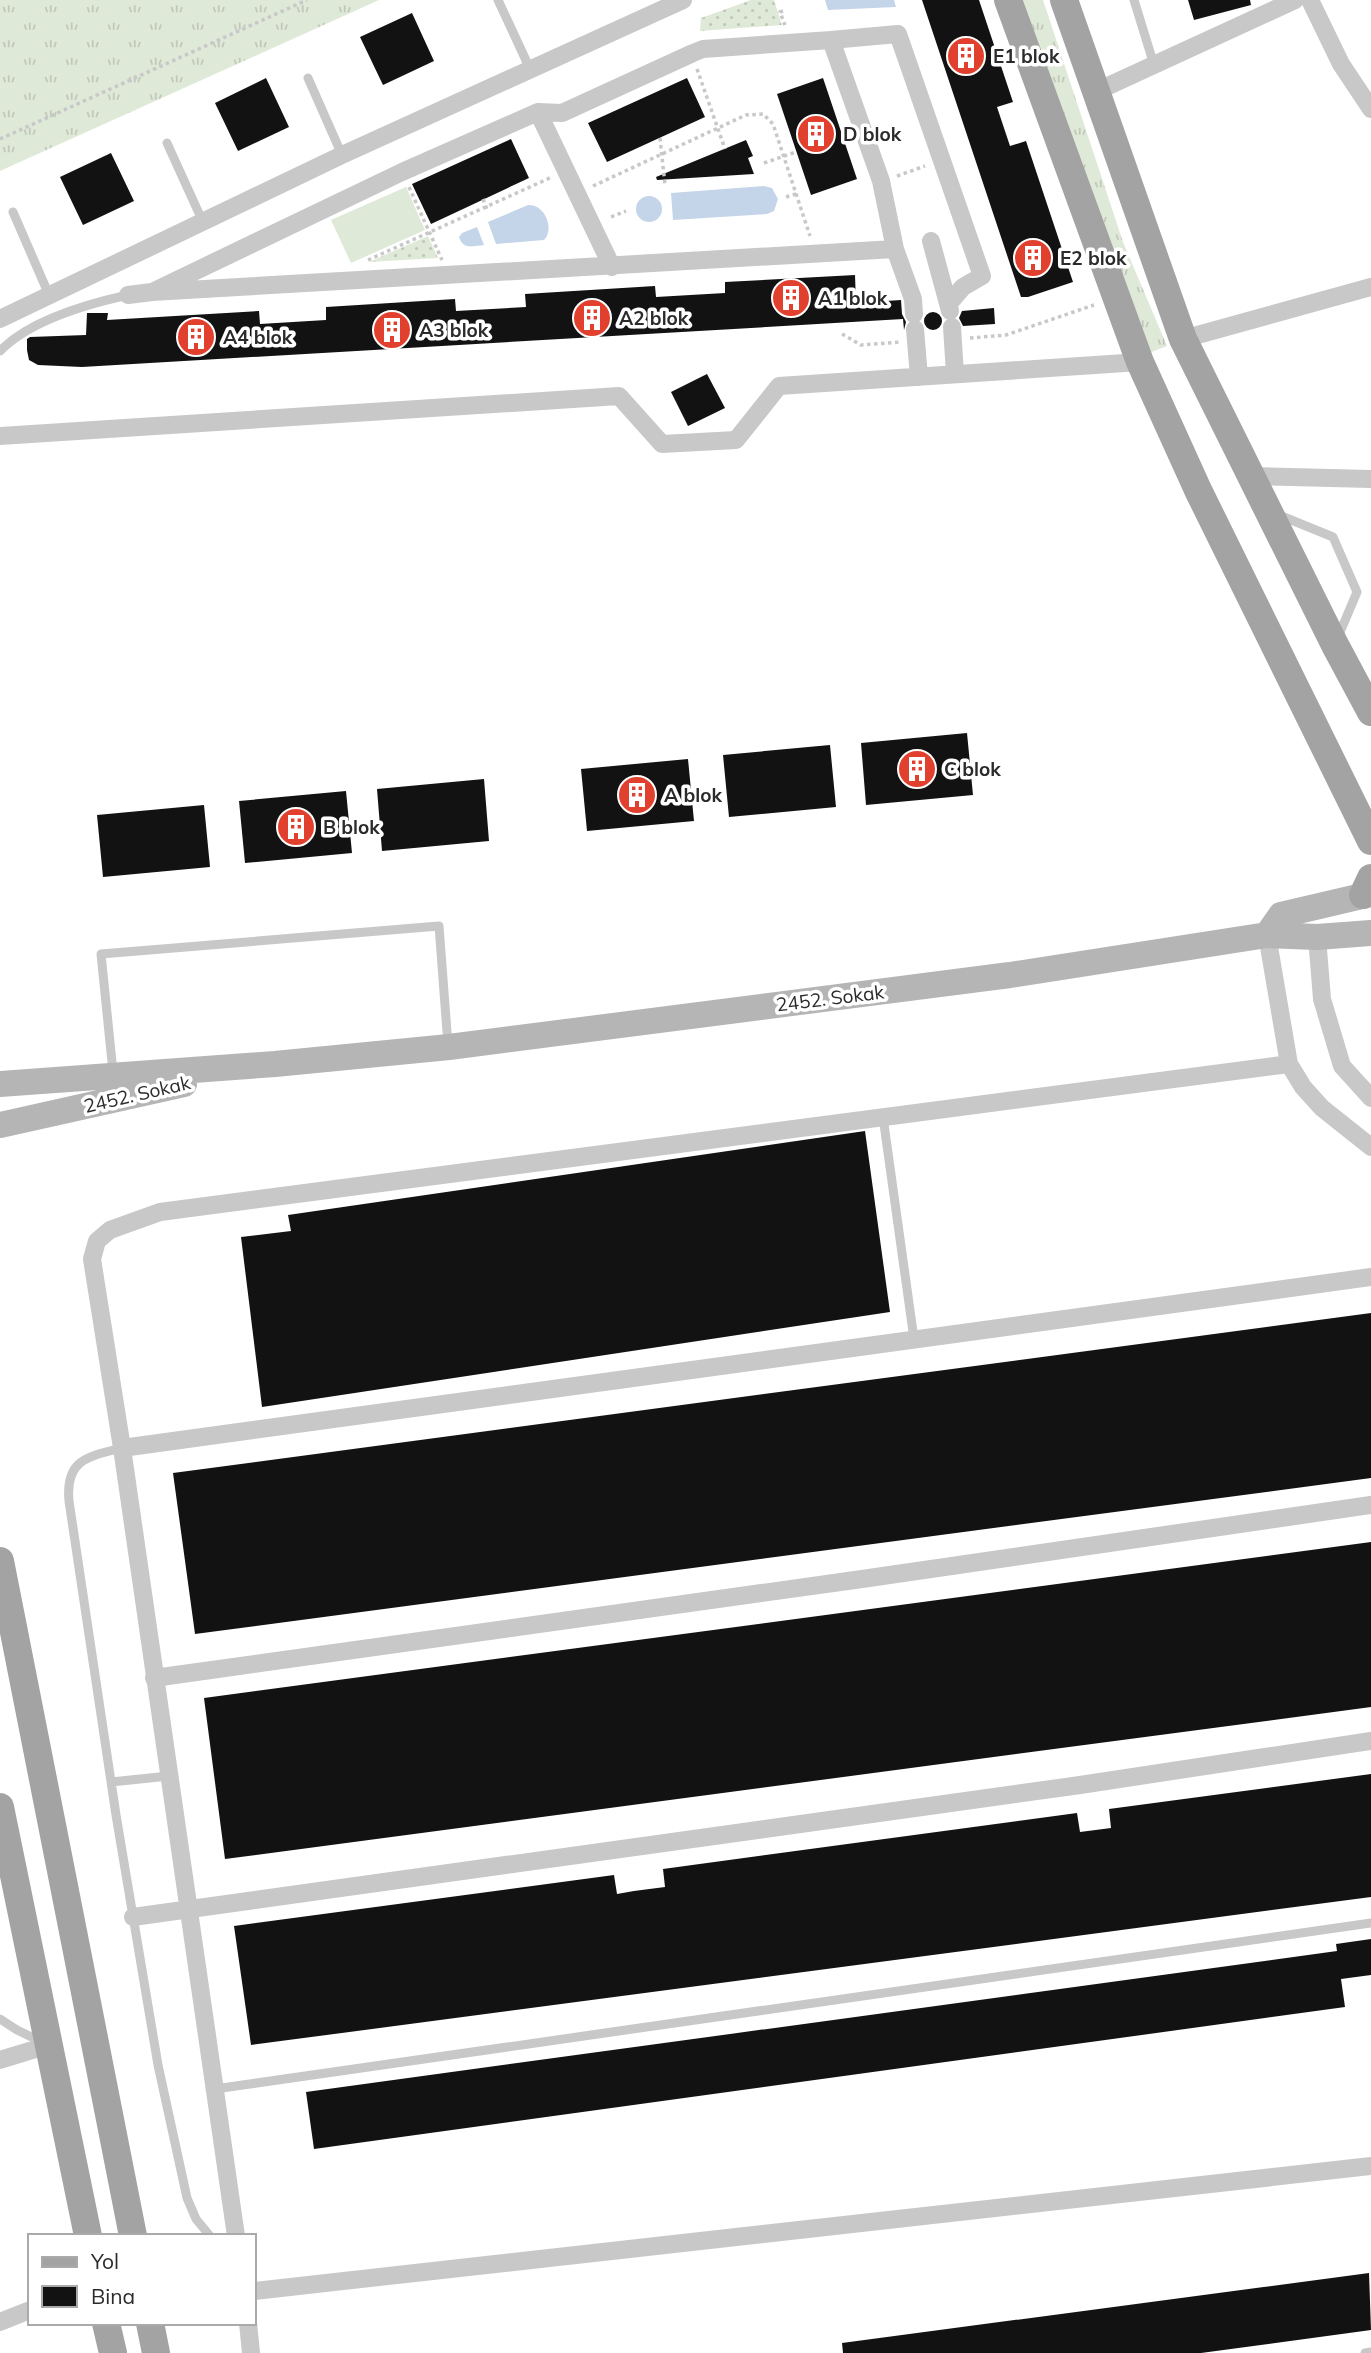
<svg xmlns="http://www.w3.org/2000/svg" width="1371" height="2353" font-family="Mulish,sans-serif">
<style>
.grass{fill:url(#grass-tufts)}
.park{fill:url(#park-dots)}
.garden{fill:#dfe9d8}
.water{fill:#c4d5e9}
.building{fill:#121212}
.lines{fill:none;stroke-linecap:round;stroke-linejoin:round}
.path{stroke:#c8c8c8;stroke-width:3.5;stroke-dasharray:3.5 3.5;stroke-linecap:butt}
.service{stroke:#c8c8c8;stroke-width:9}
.minor{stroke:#c8c8c8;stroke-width:18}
.secondary{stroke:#b5b5b5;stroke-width:26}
.primary{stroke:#a3a3a3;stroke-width:28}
.labels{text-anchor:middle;stroke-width:7;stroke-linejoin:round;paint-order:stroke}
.poi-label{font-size:19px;font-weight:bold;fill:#2b2b2b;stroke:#fff;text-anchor:start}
.street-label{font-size:19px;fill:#2b2b2b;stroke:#fff}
</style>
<defs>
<pattern id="grass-tufts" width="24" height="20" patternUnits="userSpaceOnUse" patternTransform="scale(1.75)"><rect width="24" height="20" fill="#dfe9d8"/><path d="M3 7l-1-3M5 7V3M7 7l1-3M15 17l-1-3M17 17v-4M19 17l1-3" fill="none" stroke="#c0c8ba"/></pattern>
<pattern id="park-dots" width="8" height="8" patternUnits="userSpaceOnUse" patternTransform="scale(1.75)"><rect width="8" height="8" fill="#dfe9d8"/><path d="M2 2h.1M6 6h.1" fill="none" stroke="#c0c8ba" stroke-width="1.8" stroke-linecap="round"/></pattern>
</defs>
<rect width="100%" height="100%" fill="#fff"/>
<path class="grass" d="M0,0H379L0,171Z
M1023,0H1043L1123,242L1167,346L1149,353Z"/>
<path class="park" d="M751,0H774L782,25L700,31L701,18Z
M428,236L438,258L369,262Z"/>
<path class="garden" d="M406,187L425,230L351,263L331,220Z"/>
<path class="water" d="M825,0H894L896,7L828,10Z
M764,186L772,188L778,199L774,211L767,214L673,220L671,193Z
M636 209a13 13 0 1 1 26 0a13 13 0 1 1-26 0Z
M528,205C545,204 555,229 544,240L496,244L488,222Z
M477,227L484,245C473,246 463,250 459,237L462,233Z"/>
<path class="building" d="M922,0H979L1013,102L997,107L1010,146L1026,141L1073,282L1028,297H1021Z
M1188,0H1250L1251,5L1194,20Z
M412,13L434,61L383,85L360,37Z
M266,78L289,127L238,151L215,103Z
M687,78L705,117L607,162L588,123Z
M823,78L857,179L811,195L777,94Z
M511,139L529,178L431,224L412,184Z
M746,140L753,156L748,158L754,174L657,180L656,177Z
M111,153L134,201L83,225L60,177Z
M855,275L856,303L901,300L902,314L906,322L904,330L903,319L82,367L38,365L29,360L27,350V339L30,337L86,335L87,313H108L107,320L259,311L260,324L326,320V307L455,299L456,311L526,307L525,294L655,286L656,297L725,293V282Z
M994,308L995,324L963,326L959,318L962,311Z
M924 321a9 9 0 1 1 18 0a9 9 0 1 1-18 0Z
M707,374L725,408L688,426L671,392Z
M967,733L973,795L866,805L861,743Z
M830,745L836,807L729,817L723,755Z
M688,759L694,821L587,831L581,769Z
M484,779L489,841L382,851L377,789Z
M346,791L352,853L245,863L239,801Z
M204,805L210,867L103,877L97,815Z
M865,1131L890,1312L262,1407L241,1237L291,1231L288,1215Z
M1371,1313V1478L195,1634L173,1473Z
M1371,1542V1707L225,1859L204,1698Z
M1371,1774V1897L251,2045L234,1926L614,1875L617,1894L634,1891L665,1887L663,1869L1077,1813L1080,1832L1111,1828L1109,1809Z
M1371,1939V1975L1341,1979L1345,2007L314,2149L306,2092L1337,1951L1336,1944Z
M1369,2273L1371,2330L1201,2353H843L842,2343Z"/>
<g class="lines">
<path class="path" d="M783,11L780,12L785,25
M697,69L725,149
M660,138L665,185
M0,139L307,0
M764,163L796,152
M897,176L925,166
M593,186L746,115L763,114L773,124L810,236
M409,187L442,260
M786,197L796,194
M483,199L488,212
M611,217L626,211
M368,260L552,177
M842,334L861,345L900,342
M970,338L1006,335L1094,305"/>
<path class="service" d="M498,0L530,69
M1134,0L1154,65
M308,78L342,155
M167,143L202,220
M13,212L49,295
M0,351C30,320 87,304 128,295
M1279,515L1333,537L1357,592L1338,637
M113,1072L101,954L439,926L448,1045
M883,1117L914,1339
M122,1448C89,1456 65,1459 69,1501L116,1815L158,2065L187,2198L196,2219L210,2236
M111,1782L169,1776
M0,2019L17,2030L44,2043
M215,2089L1371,1923
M1365,2353L1371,2352"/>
<path class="minor" d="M1310,0L1341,64L1371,109
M831,40L703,49L693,53L562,113L538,112L402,172L152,292L895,249
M1095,92L1295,0
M538,112L612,267
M931,241L950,311
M128,295L152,292
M914,314L913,299L895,249L881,181L831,40L898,34L982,276L963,287L950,302
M0,319L342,155L683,0
M952,327L955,374
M915,329L919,377
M1183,339L1371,287
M0,436L619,396L662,444L736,440L779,386L1140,362
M1252,476L1371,479
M1267,935L1289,1064L1303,1087L1322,1108L1371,1147
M1317,937L1322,999L1342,1066L1371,1098
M122,1448L1371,1277
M154,1678L862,1579L1371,1505
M133,1917L1080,1785L1371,1741
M0,2060L49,2045
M236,2236L122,1448L92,1259L97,1241L110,1230L160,1212L1289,1064
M254,2291L1371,2166
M0,2322L30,2310
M248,2323L251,2353"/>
<path class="secondary" d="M1267,935L1281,915L1371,894
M0,1084L275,1064L449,1047L1010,975L1267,935L1317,937L1371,933
M0,1125L184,1084"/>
<path class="primary" d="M1008,0L1140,362L1198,490L1371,841
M1064,0L1183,339L1335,645L1371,712
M1363,895L1371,878
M0,1561L133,2236
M0,1807L88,2236
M106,2323L113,2353
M150,2323L156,2353"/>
</g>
<defs>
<symbol id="building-disc" viewBox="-11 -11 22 22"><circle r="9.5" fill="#e2402e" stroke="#fff"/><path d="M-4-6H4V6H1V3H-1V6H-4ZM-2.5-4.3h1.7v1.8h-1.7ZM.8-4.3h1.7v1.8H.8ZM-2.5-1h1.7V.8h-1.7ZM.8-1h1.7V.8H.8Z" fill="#fff"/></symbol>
</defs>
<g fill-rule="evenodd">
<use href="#building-disc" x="944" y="34" width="44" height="44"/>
<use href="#building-disc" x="794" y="112" width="44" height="44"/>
<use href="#building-disc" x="1011" y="236" width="44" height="44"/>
<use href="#building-disc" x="769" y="276" width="44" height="44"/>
<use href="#building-disc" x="570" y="296" width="44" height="44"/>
<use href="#building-disc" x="370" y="308" width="44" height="44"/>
<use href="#building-disc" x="174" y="315" width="44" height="44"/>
<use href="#building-disc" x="895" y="747" width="44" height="44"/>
<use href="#building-disc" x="615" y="773" width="44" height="44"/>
<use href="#building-disc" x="274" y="805" width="44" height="44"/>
</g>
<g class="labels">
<g class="poi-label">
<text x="993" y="63">E1 blok</text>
<text x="843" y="141">D blok</text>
<text x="1060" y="265">E2 blok</text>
<text x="818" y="305">A1 blok</text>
<text x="619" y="325">A2 blok</text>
<text x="419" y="337">A3 blok</text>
<text x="223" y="344">A4 blok</text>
<text x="944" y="776">C blok</text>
<text x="664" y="802">A blok</text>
<text x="323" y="834">B blok</text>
</g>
<g class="street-label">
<text transform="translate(830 998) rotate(-7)" y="7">2452. Sokak</text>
<text transform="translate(137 1094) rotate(-13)" y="7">2452. Sokak</text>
</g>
</g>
<rect x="28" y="2234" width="228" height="91" fill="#ffffff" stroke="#aaaaaa" stroke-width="2"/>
<rect x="42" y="2257" width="35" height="10" fill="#a3a3a3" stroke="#aaaaaa" stroke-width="2"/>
<text x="91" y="2269" font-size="21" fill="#2b2b2b">Yol</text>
<rect x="42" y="2286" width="35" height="21" fill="#121212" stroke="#aaaaaa" stroke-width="2"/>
<text x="91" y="2304" font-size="21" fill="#2b2b2b">Bina</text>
</svg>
